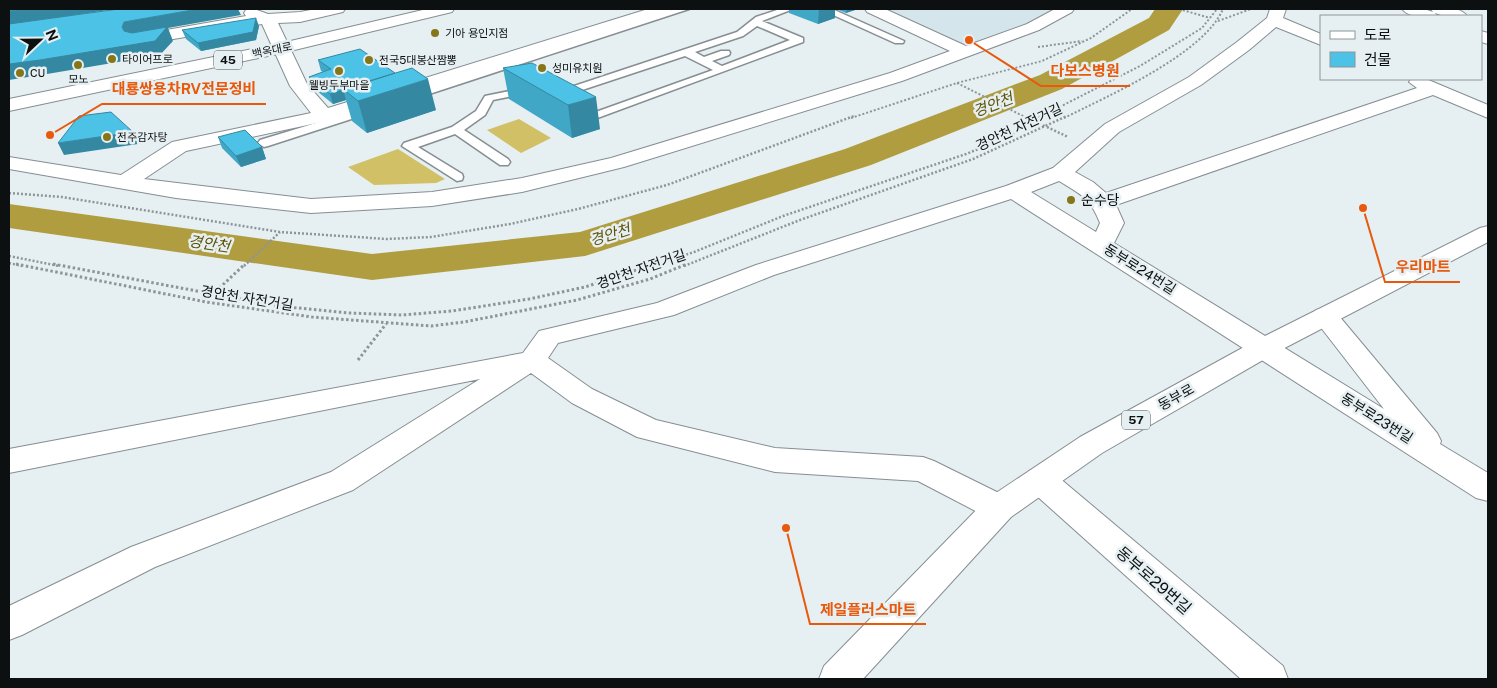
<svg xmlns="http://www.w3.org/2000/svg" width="1497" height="688" font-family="'Public Sans','Noto Sans KR',sans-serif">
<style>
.built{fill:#d4e6ec}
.green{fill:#d1c066}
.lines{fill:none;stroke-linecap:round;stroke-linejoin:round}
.river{fill:#af9d3f;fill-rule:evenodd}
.service-casing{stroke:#868e92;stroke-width:3}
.minor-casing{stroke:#868e92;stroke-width:2}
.primary-casing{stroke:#868e92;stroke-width:2}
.path-far2{stroke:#8e9597;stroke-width:2;stroke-dasharray:2 2;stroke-linecap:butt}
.path-far1{stroke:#8e9597;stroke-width:2.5;stroke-dasharray:2 2;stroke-linecap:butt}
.path{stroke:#8e9597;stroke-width:3;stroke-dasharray:2.5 2.5;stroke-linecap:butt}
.service{fill:#fff;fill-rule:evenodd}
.minor{fill:#fff;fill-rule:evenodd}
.primary{fill:#fff;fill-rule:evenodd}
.path-bridge-far1{stroke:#8e9597;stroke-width:2;stroke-dasharray:2 2;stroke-linecap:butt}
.path-bridge{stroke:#8e9597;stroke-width:2.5;stroke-dasharray:2 2;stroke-linecap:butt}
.wall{fill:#41a7c6}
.shaded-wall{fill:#3588a1}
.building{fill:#4cc2e6;stroke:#3588a1}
.poi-dot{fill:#867619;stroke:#e6eff2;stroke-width:2}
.labels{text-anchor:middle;stroke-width:5;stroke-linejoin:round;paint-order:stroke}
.far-poi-label{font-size:11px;fill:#0d1011;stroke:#e6eff2;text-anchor:start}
.far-street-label{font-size:11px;fill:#0d1011;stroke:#e6eff2}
.shield{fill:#e6eff2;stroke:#4e5354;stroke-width:1}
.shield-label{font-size:12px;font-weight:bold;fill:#0d1011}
.street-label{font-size:14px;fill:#0d1011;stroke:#e6eff2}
.poi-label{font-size:14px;fill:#0d1011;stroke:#e6eff2;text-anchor:start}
.water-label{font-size:15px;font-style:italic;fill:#5f5308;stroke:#e6eff2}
.near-street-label{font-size:16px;fill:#0d1011;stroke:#e6eff2}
.leader{fill:none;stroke:#e8590c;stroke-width:2}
.callout-dot{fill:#e8590c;stroke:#e6eff2;stroke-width:2}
.callout-label{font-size:15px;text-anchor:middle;font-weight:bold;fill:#e8590c;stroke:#e6eff2;stroke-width:5;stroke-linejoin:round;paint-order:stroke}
</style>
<rect width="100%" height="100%" fill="#e6eff2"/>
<path class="built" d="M873,9H1066L1033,27L966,52Z"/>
<path class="green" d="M519,119L551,138L521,153L487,130Z
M398,149L445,179L436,183L374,185L348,167Z"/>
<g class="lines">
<path class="river" d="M1155,9H1183L1169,30L1062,89L871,165L585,256L372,280L9,228V204L372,254L580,232L845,149L1040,75L1149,18Z"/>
<defs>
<path id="service" d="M675,9H689L414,99L410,100L404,97L406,95Z
M780,9H793L762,21L803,38V42L592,120L576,112L574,110L576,108H584L593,113L713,70L685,56L564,96L560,97L554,94L556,92L737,32L756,17ZM757,26L790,40L722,66L712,61L729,55L730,53L729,51H721L704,57L695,52L743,36Z
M820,9H832L904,41L903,43H895Z
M529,87L535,90L533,92L493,100L485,115L464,130L508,159L510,162L508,165H500L455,134L418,147L462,174L463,177L462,180L457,181L402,146L404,143L452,127L476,111L485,96Z
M372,106L378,109L376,111L268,146L264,147L258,143L260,140Z"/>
<path id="minor" d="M254,9L268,14L300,12L316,9H345L343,12L300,22L278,23L307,84L328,108L648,9H672L670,12L331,120L186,151L144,179L311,199L432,192L522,178L611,158L890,73L950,51L867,12L865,9H885L966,46L1027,24L1055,9H1074L1072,12L1039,30L902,81L624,167L522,192L432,206L311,213L176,198L9,169V157L121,175L172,142L311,113L290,86L262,24L138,45L132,44L130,40L132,36L138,35L246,16L244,13L246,10Z
M1270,9H1286L1283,18L1321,34V45L1276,27L1249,50L1201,85L1119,132L1075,172L1093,182L1106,193L1417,88L1409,82L1411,79H1426L1488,105V118L1433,95L1116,205L1124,223L1114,243L1384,409L1312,316L1316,310L1325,308L1334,310L1437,433L1441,441L1440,444L1488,473V501L1476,498L1011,199L774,275L674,315L558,343L548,358L592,389L656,420L775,448L923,457L934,461L1011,499L1016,508L1011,517L999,521L987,517L918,481L775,472L637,437L572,403L531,373L353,490L155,567L22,635L9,640V606L131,547L331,472L480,379L9,473V449L523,353L539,331L657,303L756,265L1006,186L1053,168L1105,124L1189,77L1237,42L1267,18ZM1059,181C1082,195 1090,198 1100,223L1096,232L1031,192Z
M1040,468L1051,471L1283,666L1288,679H1241L1029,489L1024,480L1029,471Z"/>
<path id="primary" d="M427,9H454L452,12L282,53L9,111V99L282,43Z
M1402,9H1424L1433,12L1431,9C1442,9 1460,6 1467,16H1444L1435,13L1437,16C1425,16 1410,19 1402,9Z
M1481,31L1488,33V44L1481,42Z
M1488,226V242L1275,353L1102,453L1011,517L863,679H819L824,666L987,499L1080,437L1255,341L1480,228Z"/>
</defs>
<use href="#service" class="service-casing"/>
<use href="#minor" class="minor-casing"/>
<use href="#primary" class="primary-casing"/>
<path class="path-far2" d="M1179,9L1210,18
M1218,21L1251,9
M1038,47L1082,41
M851,118L957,83L1042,61L1091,38L1132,9
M1038,118L1140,66L1202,28L1217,9
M1064,118C1108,96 1204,54 1223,9"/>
<path class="path-far1" d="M1047,127L1068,137
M9,193L62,197L280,232L387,239L431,237L510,224L578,209L667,185L854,116
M9,256L59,266
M9,263L22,266
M244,266L280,232
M652,266L694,252L783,216L966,154L1010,136L1040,116
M684,266L800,220L973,159L1067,116"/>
<path class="path" d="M16,264L206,302L312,317L431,326L464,322L577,300L650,279L687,264
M53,264L277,306L350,313L402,315L452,311L529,299L585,287L655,264
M212,295L245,264
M358,360L386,324"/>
<use href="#service" class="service"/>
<use href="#minor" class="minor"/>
<use href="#primary" class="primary"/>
<path class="path-bridge-far1" d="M957,83L1027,118"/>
<path class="path-bridge" d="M1025,116L1046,127"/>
</g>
<path class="wall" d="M789,9H835V18L818,24L789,13Z
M836,9H858L846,13Z
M259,26L256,40L201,51L186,39L182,30Z
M318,60L436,110L367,133L352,121L346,100L333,104L312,87L309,77L323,72L321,71Z
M532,63L600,129L572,138L509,99L503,68Z
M218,137L262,147L266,159L241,167L222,148Z"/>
<path class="shaded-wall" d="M24,9H115L9,25V11Z
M198,9H238L241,15L168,28L173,41L160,55L47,74L9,80V64L128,41L122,27L124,22Z
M819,9H835V18L818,24Z
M847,9H858L846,13Z
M256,18L259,26L256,40L201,51L198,43Z
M428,79L436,110L367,133L358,101Z
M343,89L346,100L333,104L330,94Z
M596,97L600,129L572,138L568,105Z
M133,132L138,144L64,155L58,143Z
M262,147L266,159L241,167L236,156Z"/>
<path class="building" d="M9,9H24L9,11Z
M119,9H198L124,22L122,27L124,31L132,33L167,27L155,41L40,60L9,64V24Z
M256,18L253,32L198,43L182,30Z
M360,49L395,73L330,94L309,77L331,69L318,60Z
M532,63L596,97L568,105L503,68Z
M412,68L428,79L358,101L343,89Z
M111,112L133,132L58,143L79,116Z
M245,130L262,147L236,156L218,137Z"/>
<g class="poi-dot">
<circle cx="435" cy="33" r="5"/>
<circle cx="112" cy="59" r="5"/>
<circle cx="369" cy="60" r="5"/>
<circle cx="78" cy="65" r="5"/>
<circle cx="542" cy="68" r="5"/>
<circle cx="339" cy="71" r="5"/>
<circle cx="20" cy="73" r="5"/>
<circle cx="107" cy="137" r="5"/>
<circle cx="1071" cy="200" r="5"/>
</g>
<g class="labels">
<g class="far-poi-label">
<text x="445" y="37">기아 용인지점</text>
<text x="122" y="63">타이어프로</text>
<text x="379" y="64">전국5대봉산짬뽕</text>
<text x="552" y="72">성미유치원</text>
<text x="30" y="77">CU</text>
<text x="78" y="83" text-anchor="middle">모노</text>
<text x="339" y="89" text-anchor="middle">웰빙두부마을</text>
<text x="117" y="141">전주감자탕</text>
</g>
<g class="far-street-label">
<text transform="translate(272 50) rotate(-12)" y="4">백옥대로</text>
</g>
<g class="shield">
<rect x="214" y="50.5" width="28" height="19" rx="4"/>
<rect x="1122" y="410.5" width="28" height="19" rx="4"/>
</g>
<g class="shield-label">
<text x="228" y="64">45</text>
<text x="1136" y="424">57</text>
</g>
<g class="street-label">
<text transform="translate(1019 127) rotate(-25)" y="5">경안천 자전거길</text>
<text transform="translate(641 269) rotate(-19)" y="5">경안천 자전거길</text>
<text transform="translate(1140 269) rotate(32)" y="5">동부로24번길</text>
<text transform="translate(247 298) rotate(9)" y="5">경안천 자전거길</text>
<text transform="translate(1176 397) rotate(-29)" y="5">동부로</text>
<text transform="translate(1377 418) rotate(32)" y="5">동부로23번길</text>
</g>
<g class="poi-label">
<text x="1081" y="205">순수당</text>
</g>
<g class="water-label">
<text transform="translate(993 105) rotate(-21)" y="5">경안천</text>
<text transform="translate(610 235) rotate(-17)" y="5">경안천</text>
<text transform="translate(209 244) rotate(8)" y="5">경안천</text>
</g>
<g class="near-street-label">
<text transform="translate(1154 580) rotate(41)" y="6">동부로29번길</text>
</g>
</g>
<path class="leader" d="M969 40L1041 86H1130M50 135L102 104H266M1363 208L1385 282H1460M786 528L810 624H926"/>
<g class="callout-dot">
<circle cx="969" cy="40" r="5"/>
<circle cx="50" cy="135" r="5"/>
<circle cx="1363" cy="208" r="5"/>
<circle cx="786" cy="528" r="5"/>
</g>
<g class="callout-label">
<text x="1085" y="76">다보스병원</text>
<text x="184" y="94">대룡쌍용차RV전문정비</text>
<text x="1423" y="272">우리마트</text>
<text x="868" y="615">제일플러스마트</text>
</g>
<rect width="1497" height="688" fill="none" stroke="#0d1011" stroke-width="20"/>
<rect x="1320" y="15" width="162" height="65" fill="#e6eff2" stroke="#8f9698"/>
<rect x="1330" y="31" width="25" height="8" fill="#ffffff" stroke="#8f9698"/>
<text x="1364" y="40" font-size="15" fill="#0d1011">도로</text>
<rect x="1330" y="52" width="25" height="15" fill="#4cc2e6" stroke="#8f9698"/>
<text x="1364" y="65" font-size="15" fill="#0d1011">건물</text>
<g transform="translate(40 40) rotate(68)" stroke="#e6eff2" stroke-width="4" paint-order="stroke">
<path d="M0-4L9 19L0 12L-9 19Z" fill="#0d1011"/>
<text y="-8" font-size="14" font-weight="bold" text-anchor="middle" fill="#0d1011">N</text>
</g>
</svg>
